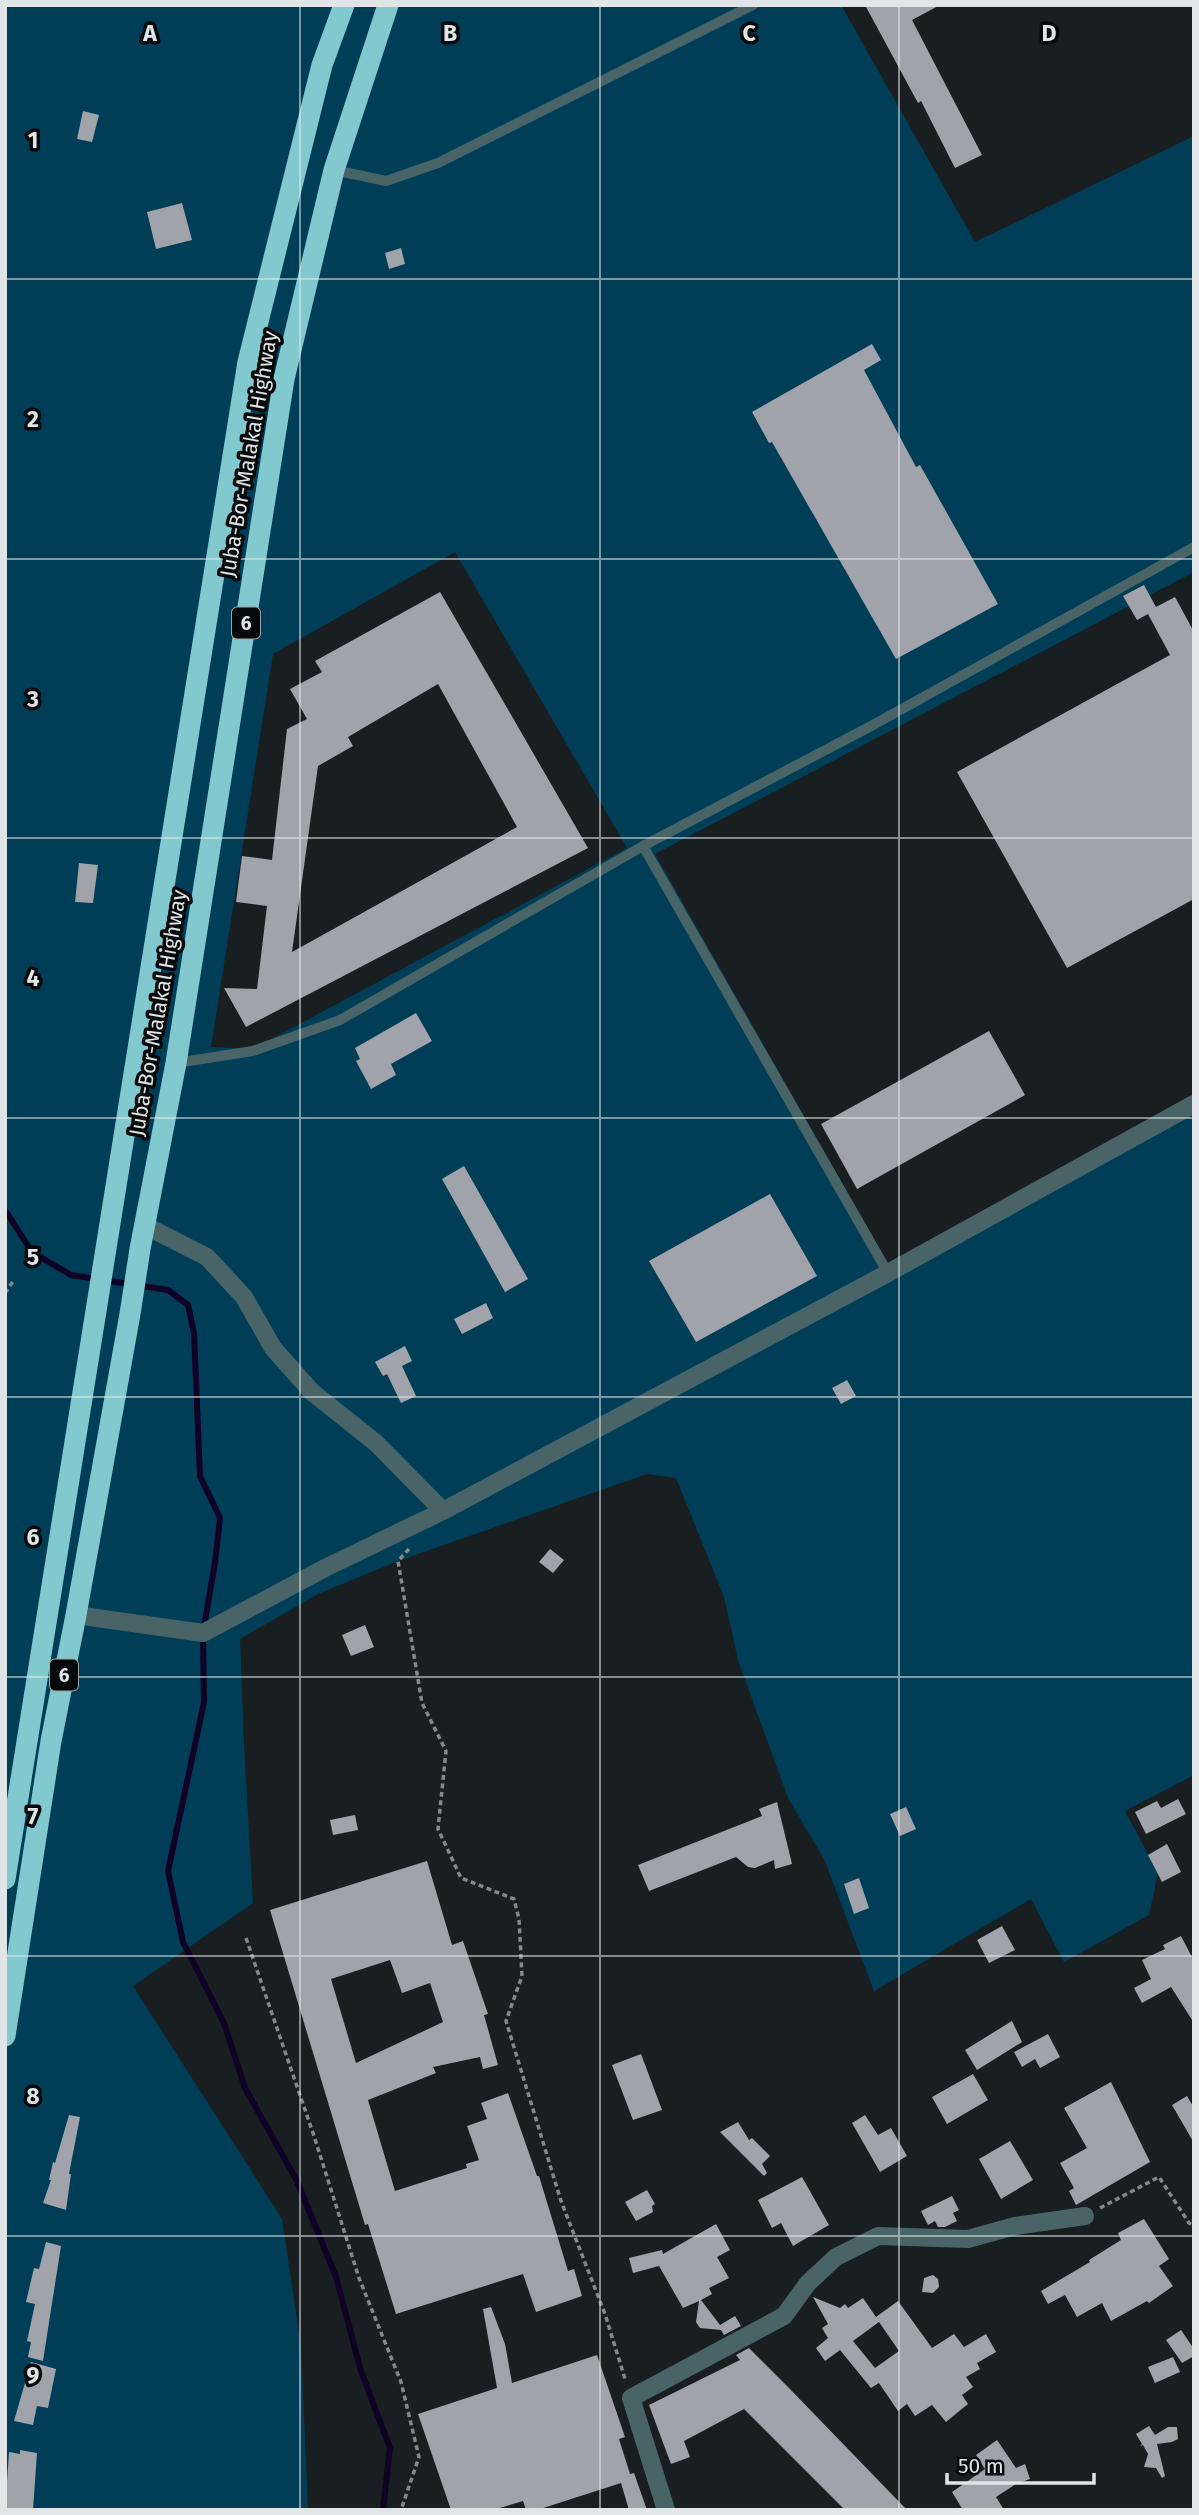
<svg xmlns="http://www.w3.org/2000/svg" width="1199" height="2515" font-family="'Fira Sans',sans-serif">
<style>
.green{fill:#003e58;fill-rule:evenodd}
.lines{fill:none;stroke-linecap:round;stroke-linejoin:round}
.stream{stroke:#0f0225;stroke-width:6}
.building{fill:#a0a3a9;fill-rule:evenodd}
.path{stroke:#84888a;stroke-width:3.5;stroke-dasharray:5 3.5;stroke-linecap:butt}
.lane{stroke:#496467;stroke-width:10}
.street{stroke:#496467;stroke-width:18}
.highway{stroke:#81c9cf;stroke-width:21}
.grid{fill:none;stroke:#e2e5e7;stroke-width:2;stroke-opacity:0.55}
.labels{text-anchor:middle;stroke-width:7;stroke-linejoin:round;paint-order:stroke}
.shield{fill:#060809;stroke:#a0a3a4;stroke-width:2}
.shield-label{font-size:19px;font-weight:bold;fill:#e2e5e7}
.street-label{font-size:21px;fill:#e2e5e7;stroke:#060809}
.grid-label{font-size:23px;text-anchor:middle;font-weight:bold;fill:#e2e5e7;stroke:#060809;stroke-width:7;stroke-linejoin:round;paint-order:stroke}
</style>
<rect width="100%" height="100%" fill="#191e21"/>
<path class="green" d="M5,5H841L975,242L1194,136V572L655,854L888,1264L1194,1094V1775L1125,1811L1158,1873L1149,1915L1064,1962L1031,1899L874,1991L824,1859L788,1798L738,1660L724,1597L676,1478L647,1474L398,1561L318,1594L240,1639L244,1744L253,1903L133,1986L282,2219L301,2346L308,2510H5ZM455,552L627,848L253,1049L211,1047L273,654Z"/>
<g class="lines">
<path class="stream" d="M5,1210L32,1252L71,1275L168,1290L188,1305L194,1333L200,1476L220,1518L215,1562L203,1633L204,1702L168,1871L183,1942L224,2023L245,2088L297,2181L336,2277L361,2371L390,2448L383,2510"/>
</g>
<path class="building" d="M865,5H940L912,20L982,155L955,168L921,101L918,103Z
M83,111L99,115L92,142L77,139Z
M182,203L192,240L156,249L147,212Z
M401,248L405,264L389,269L385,253Z
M872,344L881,360L864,370L916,467L920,465L998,604L896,659L772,442L769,443L752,412Z
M1144,585L1156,607L1175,597L1194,632V899L1067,968L957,772L1170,655L1148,614L1137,620L1123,596Z
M440,592L588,848L246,1027L224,988L257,989L267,906L236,902L242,856L272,860L287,729L307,719L290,689L322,672L315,661ZM438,684L517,827L292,952L318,766L353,746L348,737Z
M79,863L98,865L93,903L75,902Z
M416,1013L432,1041L391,1064L396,1075L371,1089L356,1061L360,1059L355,1048Z
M989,1031L1025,1095L857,1189L821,1124Z
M464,1166L528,1279L505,1292L442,1179Z
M770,1194L817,1276L696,1342L649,1261Z
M486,1303L493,1318L462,1334L454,1319Z
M405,1346L412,1361L402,1366L416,1396L401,1403L387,1374L383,1376L375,1362Z
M847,1380L856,1396L841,1404L832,1388Z
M550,1549L564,1560L553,1573L539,1562Z
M365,1625L374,1647L351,1656L342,1635Z
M1178,1799L1186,1814L1146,1834L1135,1812L1157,1801L1161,1808Z
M777,1802L792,1864L775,1869L774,1860L755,1868L748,1867L736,1857L649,1891L638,1865L762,1816L759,1809Z
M906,1807L916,1829L900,1836L890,1814Z
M355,1815L358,1830L333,1835L330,1820Z
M1167,1844L1181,1872L1162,1882L1148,1855Z
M427,1861L452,1945L463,1941L488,2014L484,2015L498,2065L483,2069L480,2057L433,2067L436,2073L368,2100L395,2191L467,2168L466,2164L479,2160L467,2126L487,2119L481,2103L508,2093L537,2176H539L568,2271L574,2269L582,2296L536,2312L523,2274L396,2314L368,2224L365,2225L270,1910ZM390,1960L402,1993L430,1983L443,2022L356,2063L331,1979Z
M859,1878L869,1908L854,1914L844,1884Z
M1002,1926L1015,1950L989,1963L977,1940Z
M1181,1936L1194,1961V2023L1171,1987L1142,2003L1134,1988L1151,1979L1142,1960L1165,1949L1163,1945Z
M1012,2021L1022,2042L977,2070L965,2050Z
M1048,2034L1060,2057L1040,2068L1035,2059L1022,2067L1014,2052Z
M641,2054L662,2110L633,2120L612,2065Z
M973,2074L988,2100L947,2124L932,2097Z
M1111,2082L1150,2162L1076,2205L1069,2191L1074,2188L1060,2163L1087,2148L1064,2108Z
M1187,2096L1194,2108V2143L1172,2105Z
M69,2115L80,2117L69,2174H71L66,2210L43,2203L51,2180H49L53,2162L55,2163Z
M865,2115L878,2135L891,2128L907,2156L880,2172L852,2123Z
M738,2122L749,2140L752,2138L770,2156L762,2164L767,2173L764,2176L720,2132Z
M1010,2141L1033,2180L1001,2199L979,2159Z
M802,2177L829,2225L793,2246L781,2223L772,2228L758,2200Z
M647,2190L655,2204L652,2206L653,2212L636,2221L625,2202Z
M952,2196L959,2210L953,2213L957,2221L945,2227H938L935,2221L928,2225L921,2211Z
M1144,2219L1169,2259L1159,2266L1173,2286L1149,2303L1147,2301L1111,2321L1102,2303L1077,2317L1065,2295L1048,2304L1041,2291L1090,2262L1089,2260L1121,2240L1118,2233Z
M716,2224L730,2250L717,2257L729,2278L709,2288L712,2294L701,2300L720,2325L735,2316L741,2326L724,2335L721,2330L700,2328L696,2322L699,2301L683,2308L659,2266L633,2273L629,2258L662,2250L663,2254Z
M46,2242L61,2246L43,2361L28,2357L31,2342L27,2341L35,2304L26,2302L34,2268L39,2269Z
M933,2275L938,2279L939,2287L933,2293L922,2292L924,2278Z
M813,2297L840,2308L845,2304L848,2308L863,2298L876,2317L898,2301L932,2348L954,2334L964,2347L986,2334L996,2352L977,2363L980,2369L966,2377L973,2387L962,2395L968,2404L958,2412L946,2422L932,2405L915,2416L907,2404L898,2411L879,2383L871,2388L840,2350L825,2361L816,2348L828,2338L822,2328L828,2324ZM879,2322L899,2351L875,2368L853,2341Z
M491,2307L505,2344L512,2383L597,2355L625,2437L619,2439L630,2474L634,2473L647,2510H629L621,2483L537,2510H526L523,2501L493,2510H451L418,2414L497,2388L483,2309Z
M1181,2330L1194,2349V2356L1182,2363L1166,2340Z
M749,2348L789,2388L907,2510H845L744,2409L684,2441L690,2457L671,2464L649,2405L740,2360L736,2355Z
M1173,2357L1180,2372L1155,2383L1148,2367Z
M31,2362L56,2369L48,2408L37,2406L33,2425L14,2421Z
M1149,2426L1155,2435L1168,2427H1177L1178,2439L1172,2442L1157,2444L1165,2476L1162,2478L1156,2468L1144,2467L1148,2454L1143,2445L1140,2446L1142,2444L1136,2434Z
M997,2440L1016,2468L1025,2464L1030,2479L1016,2484L996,2497L1004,2510H963L952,2492L985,2469L976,2455Z
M20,2450L37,2453L33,2510H5L9,2452L20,2454Z"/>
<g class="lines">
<path class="path" d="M5,1293L14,1280
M409,1549L398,1561L422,1703L446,1751L438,1829L461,1878L514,1899L519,1919L522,1976L506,2021L561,2201L605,2314L626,2382
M246,1938L314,2136L359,2278L401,2382L419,2457L401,2510
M1100,2208L1159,2177L1189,2223L1194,2226"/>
<path class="lane" d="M334,170L386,181L438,163L753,5
M643,846L888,1273
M176,1063L253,1051L340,1020L643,846L873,725L1194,547"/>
<path class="street" d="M144,1225L207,1257L244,1297L273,1348L312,1392L376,1443L443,1511
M76,1615L203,1633L325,1568L443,1511L888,1273L1194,1104
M666,2510L631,2398L784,2316L808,2283L836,2257L878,2236L968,2239L1015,2226L1085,2216"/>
<path class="highway" d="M5,1879L248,362L322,65L344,5
M5,2036L51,1741L76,1615L130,1314L140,1249L176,1063L284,379L334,170L388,5"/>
</g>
<path class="grid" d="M300,5V2510M600,5V2510M899,5V2510M5,279H1194M5,559H1194M5,838H1194M5,1118H1194M5,1397H1194M5,1677H1194M5,1956H1194M5,2236H1194"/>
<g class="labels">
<g class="shield">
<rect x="232" y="607.5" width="28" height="31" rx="5"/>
<rect x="50" y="1659.5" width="28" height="31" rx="5"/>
</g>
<g class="shield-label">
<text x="246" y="630">6</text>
<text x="64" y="1682">6</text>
</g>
<g class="street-label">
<text transform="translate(249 454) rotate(-80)" y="7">Juba-Bor-Malakal Highway</text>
<text transform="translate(158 1013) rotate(-80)" y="7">Juba-Bor-Malakal Highway</text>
</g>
</g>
<g class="grid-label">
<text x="150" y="41">A</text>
<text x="450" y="41">B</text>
<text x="749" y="41">C</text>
<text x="1049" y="41">D</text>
<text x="33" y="148">1</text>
<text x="33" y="427">2</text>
<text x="33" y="707">3</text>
<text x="33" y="986">4</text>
<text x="33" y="1265">5</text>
<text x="33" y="1545">6</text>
<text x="33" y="1824">7</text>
<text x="33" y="2104">8</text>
<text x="33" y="2383">9</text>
</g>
<rect width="1199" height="2515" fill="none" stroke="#e2e5e7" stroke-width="14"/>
<path d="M947 2473v10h147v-10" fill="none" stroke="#e2e5e7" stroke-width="3.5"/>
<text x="958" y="2473" font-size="21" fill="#e2e5e7" stroke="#060809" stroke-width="5" paint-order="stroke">50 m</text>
</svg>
